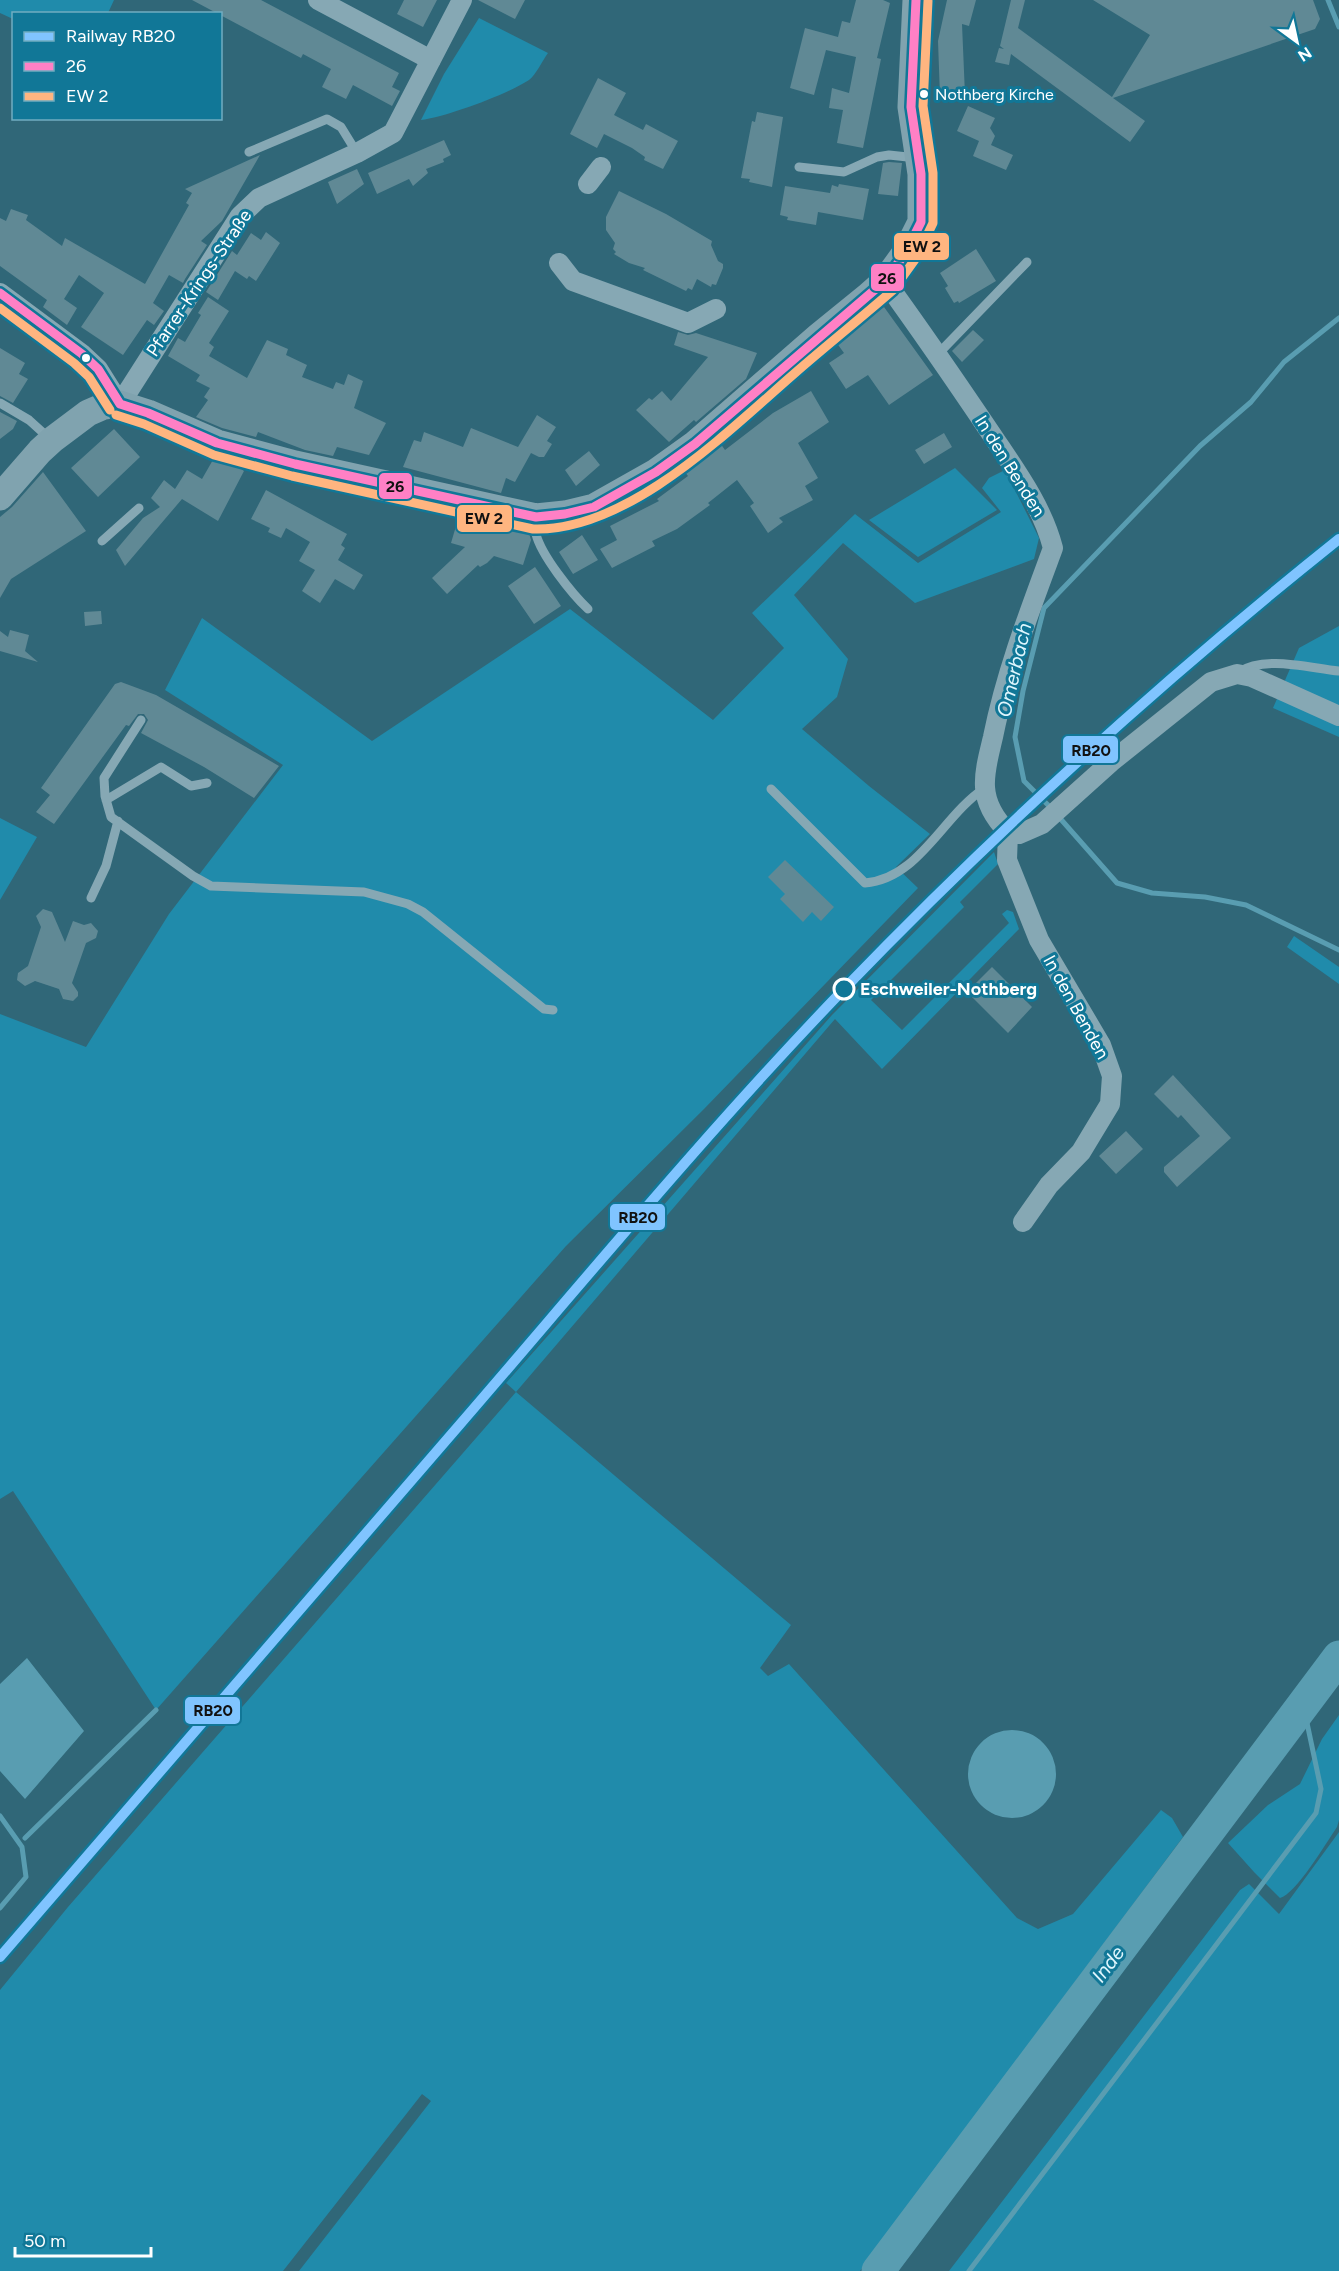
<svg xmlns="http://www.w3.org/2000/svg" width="1339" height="2271" font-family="Figtree,sans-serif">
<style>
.green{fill:#208bab}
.water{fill:#599db1}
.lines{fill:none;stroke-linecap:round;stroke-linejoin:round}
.stream{stroke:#599db1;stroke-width:5}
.river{stroke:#599db1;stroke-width:33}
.building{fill:#608995}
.lane{stroke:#86a8b4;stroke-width:9}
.street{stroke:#86a8b4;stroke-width:20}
.secondary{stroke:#80a3af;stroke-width:27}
.bus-1-casing{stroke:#117797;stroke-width:14}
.bus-2-casing{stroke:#117797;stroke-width:14}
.bus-1{stroke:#ff80c5;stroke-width:9}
.bus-2{stroke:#ffb580;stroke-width:9}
.rail-1-casing{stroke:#117797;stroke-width:15}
.rail-1{stroke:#80c4ff;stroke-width:10}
.bus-dot{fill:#fff;stroke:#117797;stroke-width:2}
.stop-dot{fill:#117797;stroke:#fff;stroke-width:3}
.labels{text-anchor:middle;stroke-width:6;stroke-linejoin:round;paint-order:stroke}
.bus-label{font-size:16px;fill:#fff;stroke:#117797;text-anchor:start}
.street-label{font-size:18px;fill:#fff;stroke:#117797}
.stop-label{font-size:18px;font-weight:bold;fill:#fff;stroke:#117797;text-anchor:start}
.water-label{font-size:20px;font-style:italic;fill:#dff6fd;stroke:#117797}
.line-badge{stroke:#117797;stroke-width:2}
.pale-badge-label{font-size:16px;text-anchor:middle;font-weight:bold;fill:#111}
</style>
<rect width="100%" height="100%" fill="#306778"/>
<path class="green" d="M0,0H114L108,13L14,14L13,19L0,13Z
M479,18L548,53C542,61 536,75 529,80C508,94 446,117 421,120L444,74Z
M955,468L997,510L918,557L869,520Z
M1005,470L1039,538L1034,559L915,603L843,543L794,595L848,659L837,697L802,729L869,786L930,834L896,867L918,888L704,1109L566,1246L156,1710L13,1491L0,1499V1014L86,1047L169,914L283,765L165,690L202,618L372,741L570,609L713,720L784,648L752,613L855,514L918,563L1001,512L982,488L989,478Z
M1339,626V737L1273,708L1299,648Z
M0,818L37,837L0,900Z
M994,852L998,864L960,902L964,907L871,1000L902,1030L1009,923L1002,914L1007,910L1013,912L1019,929L882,1069L835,1019L516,1392L791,1625L760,1668L768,1676L789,1664L1017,1918L1038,1929L1073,1914L1161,1810L1172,1818L1183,1837L860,2271H299L431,2101L422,2094L283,2271H0V1990L68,1907L516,1392L506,1383L832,1015Z
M1294,936L1339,967V984L1287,947Z
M1339,1715V1820L1337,1827C1326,1843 1296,1894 1280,1898L1254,1872L1228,1843L1268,1805L1300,1784L1322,1739Z
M1339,1832V2271H949L1240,1890L1249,1884L1279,1914Z"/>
<path class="water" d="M27,1658L84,1731L25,1799L0,1771V1684Z
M968 1774a44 44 0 1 1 88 0a44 44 0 1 1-88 0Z"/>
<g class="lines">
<path class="stream" d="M1328,0L1339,27
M1052,809L1024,781L1015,737L1023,691L1044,608L1200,446L1251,402L1284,362L1339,318
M1058,816L1117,883L1152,893L1205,897L1246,905L1339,950
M0,1816L22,1847L26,1877L0,1908
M25,1838L156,1710
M969,2271L1316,1813L1321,1789L1303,1704"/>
<path class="river" d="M878,2271L1339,1657"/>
</g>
<path class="building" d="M192,0H261L399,73L392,87L400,91L392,106L353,85L346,99L322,87L331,69L303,54L301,58Z
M404,0H437L423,27L397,14Z
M478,0H525L515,19Z
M856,0H883L890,3L877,58L881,59L863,148L837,143L843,110L829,108L832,88L849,93L856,57L826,50L814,95L790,88L805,28L838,37L842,21L850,23Z
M947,0H976L969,26L962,24L965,95L940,96L938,41Z
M1011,0H1025L1018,28L1112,97L1150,35L1093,0H1313L1320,19L1315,29L1113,98L1145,121L1130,142L1011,54L1009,65L995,62L999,48L1004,49L1000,46Z
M598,78L626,93L614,115L643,130L646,124L678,141L663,169L644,160L645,157L632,148L604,134L597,148L570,134Z
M968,106L995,118L990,128L995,136L991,145L1013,155L1006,170L973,156L979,141L957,131Z
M757,112L783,117L772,187L749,182L750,179L741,178L752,121L755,122Z
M444,140L451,155L443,159L444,162L426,169L428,173L413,186L409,179L377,194L368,173Z
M260,155L222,221L201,241L207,245L185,279L183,283L169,275L153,303L164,311L154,325L147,320L123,355L81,327L104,293L79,275L64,299L77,308L67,325L43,307L47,300L0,266V218L6,221L11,209L28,215L26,220L62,246L65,238L145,284L189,205L186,203L192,193L185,189Z
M889,162L902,163L898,196L878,194L883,163Z
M357,169L364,184L337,204L328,182Z
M839,184L869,189L863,220L818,212L816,225L787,220L788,217L780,215L785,186L830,193L832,185L838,187Z
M619,191L666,214L712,241L711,245L718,261L723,264V268L716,285L712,284L711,287L697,279L692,290L688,288L686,291L643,270L645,268L629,263L614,254L616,252L613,249L615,243L606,230V217Z
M266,232L280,243L256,281L249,276L247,279L235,271L218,300L206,292L232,251L237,255L251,233L261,240Z
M976,249L996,281L959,303L958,301L954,303L945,288L948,286L940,273Z
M208,297L229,311L209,343L214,347L209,356L247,378L267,340L288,349L286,355L307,365L302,377L333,389L336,382L344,385L348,374L363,381L354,408L386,423L369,455L337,447L333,456L305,450L258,432L256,437L222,428L196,417L208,400L204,397L210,388L196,381L200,375L168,356L178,338L185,342L201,315L198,313Z
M884,307L933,375L889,405L868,375L846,389L829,363L844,353L836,342L862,321Z
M973,330L984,340L962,362L952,351Z
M678,332L688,335L696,333L757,353L746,379L696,422L694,420L669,442L636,410L649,398L652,400L662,391L671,401L708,357L674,345Z
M0,348L25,363L19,374L28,379L13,403L0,396Z
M811,391L829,422L798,443L818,478L805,486L813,500L779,518L783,522L768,533L750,506L754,503L737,480L708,503L710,505L677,529L652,541L655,546L612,568L600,549L617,540L610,526L659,501L657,499L688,476L684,471L720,443L725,450L773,413Z
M0,412L17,421L13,429L0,439Z
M537,415L556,427L547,441L552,444L544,457H539L531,453L515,482L506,478L501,493L403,467L414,440L421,442L424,432L463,447L471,428L518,447Z
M114,429L140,457L98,497L71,468Z
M944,433L952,447L924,464L915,450Z
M589,451L600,465L576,486L565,470Z
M214,458L235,464L244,471L218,521L182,499L125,566L116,550L143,518L160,507L151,498L164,480L175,489L187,470L202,479Z
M43,472L86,531L11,579L0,598V517L12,507Z
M266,490L347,534L341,545L345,548L338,560L363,575L354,590L335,579L320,603L302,591L315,570L299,561L310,542L286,528L281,538L268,532L270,528L251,519Z
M459,516L529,533L531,540L523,565L494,556L487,563L480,567L478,565L447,594L432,578L465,547L451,543Z
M582,535L598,560L573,574L559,552Z
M535,567L561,606L534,624L508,586Z
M101,611L102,624L85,626L84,612Z
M10,630L29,635L25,651L38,662L0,651V631L8,637Z
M121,682L156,695L279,766L254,798L204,767L141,733L148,720L144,714H138L129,726L126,725L54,824L36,812L50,795L41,788L115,684Z
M785,860L834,907L821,921L812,912L803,922L780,899L785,894L768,877Z
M43,909L52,912L65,942L73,921L84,925L91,923L98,931L96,938L86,943L72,983L78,992V996L73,1001L63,999L59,989L35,981L25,986L17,980L18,973L28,966L41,927L36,916Z
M992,967L1032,1007L1008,1033L967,992Z
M1173,1075L1231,1138L1177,1187L1164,1172V1167L1200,1136L1181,1115L1178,1118L1154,1094Z
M1126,1131L1143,1149L1116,1174L1099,1156Z"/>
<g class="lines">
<path class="lane" d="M249,152L327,119L341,127L357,153
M799,167L844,172L877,157L889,155L917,158
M938,354L1027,262
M0,403L29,420L50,439
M536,519C536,524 535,529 536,534C541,555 572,594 588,609
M102,541L139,508
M1239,672C1265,655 1309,668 1339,671
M141,720L104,778L105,796L111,817L193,876L211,886L364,892L408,904L423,912L544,1009L553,1010
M771,789L865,883C919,879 943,815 985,788
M106,800L161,767L191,786L207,783
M91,898L106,866L118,821"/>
<path class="street" d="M318,0L431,60
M588,184L601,167
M559,263L573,281L688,323L716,309
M885,281C922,332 957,383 992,435C1016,471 1042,506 1053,548C1030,610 1006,672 993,737C989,754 984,771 985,787C986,804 996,820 1008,832L1007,860L1039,940L1101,1045L1112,1076L1110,1104L1081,1152L1049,1185L1023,1222
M0,293L82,354L98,369L120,404L240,216L259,198L357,153L393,133L462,0
M1008,832L1019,834L1042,824L1111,762L1211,682L1237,674L1252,677L1339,716"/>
<path class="secondary" d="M0,497L40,451L52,440L88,413L104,406L120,404L148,413L217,443L295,464L536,517L565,514L594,507L656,472L695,444L819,336L867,297L885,281L906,252L921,222V174L911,107L916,0"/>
<defs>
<path id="bus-1" d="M0,293L82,354L98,369L120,404
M120,404L148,413L217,443L295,464L536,517L565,514L594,507L656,472L695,444L885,281L906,252L921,222V174L911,107L916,0"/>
<path id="bus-2" d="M0,308L74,363L89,377L110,410
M116,415L144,424L214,455L292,476L533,529C628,532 728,431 795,373C827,345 861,318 893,290L916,258L933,223V173L923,106L928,1"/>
</defs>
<use href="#bus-1" class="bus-1-casing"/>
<use href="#bus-2" class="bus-2-casing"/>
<use href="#bus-1" class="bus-1"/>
<use href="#bus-2" class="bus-2"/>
<defs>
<path id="rail-1" d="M0,1957C154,1779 308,1600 462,1422C588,1276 711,1127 845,988C1000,827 1165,678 1339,539"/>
</defs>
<use href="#rail-1" class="rail-1-casing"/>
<use href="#rail-1" class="rail-1"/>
</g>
<g class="bus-dot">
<circle cx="924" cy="94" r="5"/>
<circle cx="86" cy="358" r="5"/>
</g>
<circle class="stop-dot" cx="844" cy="989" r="10"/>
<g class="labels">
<g class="bus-label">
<text x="935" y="100">Nothberg Kirche</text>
</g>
<g class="street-label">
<text transform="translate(199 283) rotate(-56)" y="6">Pfarrer-Krings-Straße</text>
<text transform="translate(1010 466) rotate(58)" y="6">In den Benden</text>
<text transform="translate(1076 1007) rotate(61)" y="6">In den Benden</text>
</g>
<g class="stop-label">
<text x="860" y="995">Eschweiler-Nothberg</text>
</g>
<g class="water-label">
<text transform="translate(1014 670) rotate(-77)" y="7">Omerbach</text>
<text transform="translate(1108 1964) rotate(-53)" y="7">Inde</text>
</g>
</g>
<g class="line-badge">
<rect x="893" y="232" width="57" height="29" rx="6" fill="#ffb580"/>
<rect x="870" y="263" width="35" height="29" rx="6" fill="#ff80c5"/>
<rect x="378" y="472" width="35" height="28" rx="6" fill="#ff80c5"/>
<rect x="456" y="504" width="57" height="29" rx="6" fill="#ffb580"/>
<rect x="1062" y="735" width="57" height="29" rx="6" fill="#80c4ff"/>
<rect x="609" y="1203" width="57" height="28" rx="6" fill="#80c4ff"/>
<rect x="184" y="1696" width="57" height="29" rx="6" fill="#80c4ff"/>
</g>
<g class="pale-badge-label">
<text x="922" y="252">EW 2</text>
<text x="887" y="284">26</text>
<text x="395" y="492">26</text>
<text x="484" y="524">EW 2</text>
<text x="1091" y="756">RB20</text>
<text x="638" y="1223">RB20</text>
<text x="213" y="1716">RB20</text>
</g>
<rect x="12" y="12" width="210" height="108" fill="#117797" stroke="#70adc1" stroke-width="1.5"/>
<rect x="24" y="32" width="30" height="9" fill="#80c4ff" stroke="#70adc1" stroke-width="1.5"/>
<text x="66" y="42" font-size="18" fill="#ffffff">Railway RB20</text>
<rect x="24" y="62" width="30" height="9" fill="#ff80c5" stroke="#70adc1" stroke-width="1.5"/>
<text x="66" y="72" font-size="18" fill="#ffffff">26</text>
<rect x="24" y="92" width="30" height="9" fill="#ffb580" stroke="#70adc1" stroke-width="1.5"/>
<text x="66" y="102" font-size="18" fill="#ffffff">EW 2</text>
<g transform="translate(1297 42) rotate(147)" stroke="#117797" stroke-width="4.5" paint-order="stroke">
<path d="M0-4.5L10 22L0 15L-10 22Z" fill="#ffffff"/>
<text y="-9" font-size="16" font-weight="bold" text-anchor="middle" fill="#ffffff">N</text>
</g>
<path d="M15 2247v9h136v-9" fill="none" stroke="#ffffff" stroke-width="3"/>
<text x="24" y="2247" font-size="18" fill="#ffffff" stroke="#117797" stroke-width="4.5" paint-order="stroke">50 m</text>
</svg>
